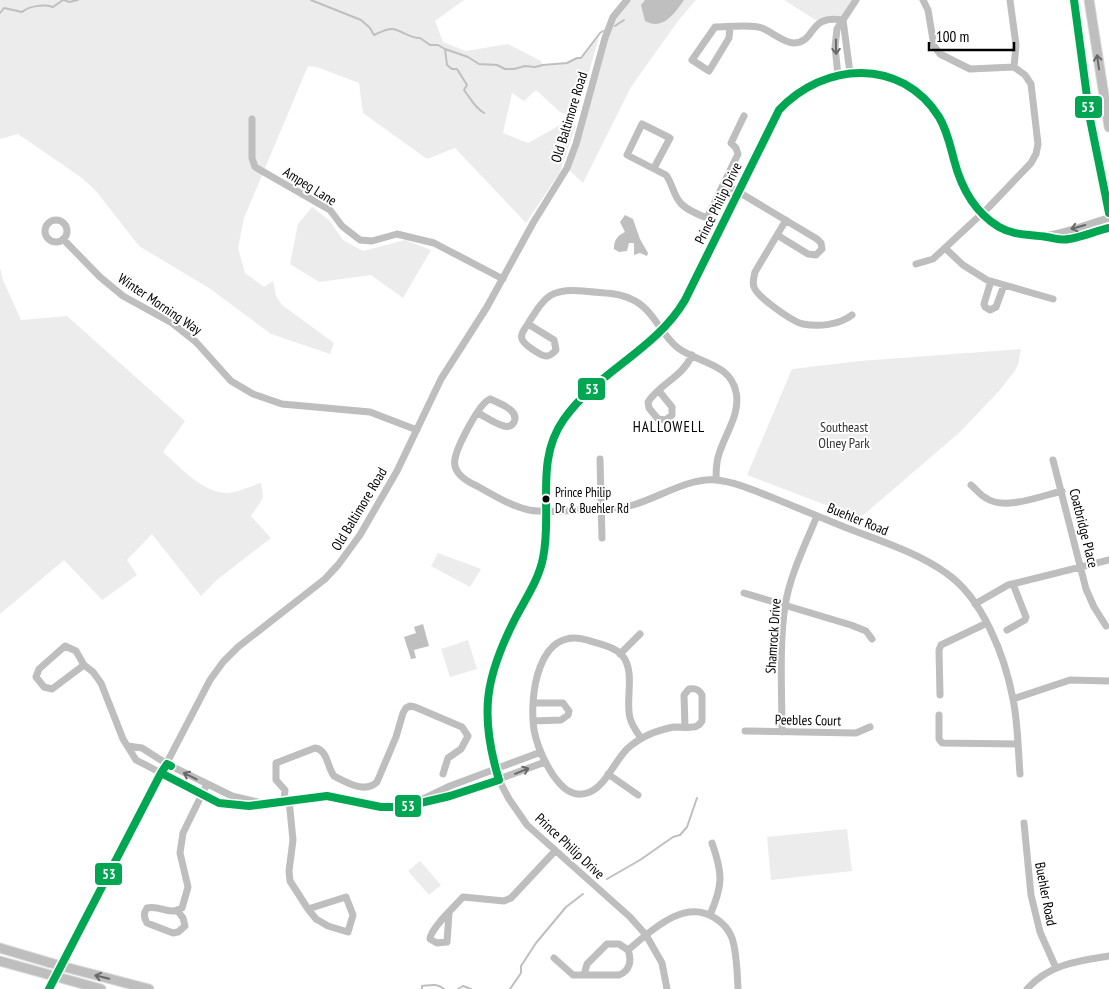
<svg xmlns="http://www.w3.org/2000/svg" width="1109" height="989" font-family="'PT Sans Narrow',sans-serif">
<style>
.green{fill:#ececec}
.water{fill:#bfbfbf}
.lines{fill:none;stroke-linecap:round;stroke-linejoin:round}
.stream{stroke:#bfbfbf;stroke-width:2}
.major-casing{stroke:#dbdbdb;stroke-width:11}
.minor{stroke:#bebebe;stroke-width:7}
.major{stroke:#bebebe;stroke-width:9}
.bus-1-casing{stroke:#fff;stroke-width:11}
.bus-1{stroke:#00a651;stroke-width:8}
.oneway{stroke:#686868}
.bus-dot{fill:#000;stroke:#fff;stroke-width:2}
.labels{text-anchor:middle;stroke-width:4;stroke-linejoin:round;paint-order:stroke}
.bus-label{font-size:13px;fill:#000;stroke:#fff;text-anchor:start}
.street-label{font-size:14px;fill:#000;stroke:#fff}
.park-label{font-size:14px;fill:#333;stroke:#fff}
.neighbourhood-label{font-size:15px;letter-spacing:1px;fill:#000;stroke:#fff}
.line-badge{stroke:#fff;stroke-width:2}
.badge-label{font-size:14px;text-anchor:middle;font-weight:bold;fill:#fff}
</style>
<rect width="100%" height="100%" fill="#fff"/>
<path class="green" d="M0,0H464L435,21L443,42L466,51L508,44L541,61L543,65C550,66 563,65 569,62C574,60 575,57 581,58L600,33L576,118L560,112L536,90L524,101L512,93L503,133L528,143L562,124L575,127L560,172L526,223L455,148L427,159L363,113L359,83L317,67L308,66L244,218L238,248L245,273L264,287L273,281L276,296L282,305L334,343L330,354L271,334L209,288L139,246L96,191L82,178L18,134L0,139Z
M627,0H696L678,21L631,87L583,183L567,168L613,17Z
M784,0H856L843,20L819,22Z
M312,207L330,221L343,240L363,251L405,240L431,250L403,298L371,275L319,282L290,264L298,224Z
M0,267L3,280L21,320L67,316L185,421L163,452C180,467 203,493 227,493C238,492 251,486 261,483L263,498L251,516L271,538L218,579L201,596L152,534L127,560L137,575L102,600L64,560L0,614Z
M1021,349L1018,365L1014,372L999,391L960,432L860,518L747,475L792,369L860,361Z
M438,553L481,569L470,587L431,566Z
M468,640L477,669L450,677L441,649Z
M847,829L852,871L771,880L767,837Z
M420,861L441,885L429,895L408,871Z"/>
<path class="water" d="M645,0H684C675,13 663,31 645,21L641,5Z
M625,215L633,219L640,239L648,253L647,256L640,253L634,255V243H629L627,251L619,252L614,249C614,240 617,236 625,232L620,222Z
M423,624L429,646L414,650L416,658L411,659L404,637L416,633L414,627Z"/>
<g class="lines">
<path class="stream" d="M64,0L69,2L78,0
M311,0L361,20L370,28L374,35C379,33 387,28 393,29C403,31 409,38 420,38L430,45H438L445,49L468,57L479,64L497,65L505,69H514L525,66L535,67L543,65L567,63L577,58H581L600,33L603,31
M0,13L4,8L22,12C29,6 43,4 53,7L63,0
M615,26L624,20
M445,49L447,65L452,69H457L467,85L464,90C471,99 474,107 484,113
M607,879L640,860L673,837L680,835L687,827L697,798
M422,989V986C431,985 437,983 444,989
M458,989L463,986L471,989
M510,989L521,973V966L536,943L566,907L583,894"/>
<defs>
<path id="major" d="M1074,0L1090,119L1109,213
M1089,0L1109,127
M0,948L61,966L149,989
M0,961L101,989"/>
</defs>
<use href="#major" class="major-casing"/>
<path class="minor" d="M1010,0L1016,45L1014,67
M843,20L850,73
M730,27L729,38L709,71L692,60L715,27C727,27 751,24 762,28C772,32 784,43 794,43C817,42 807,14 843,20
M838,75L835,47L837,29L856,0
M252,119V158L255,167L330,210L342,226L360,240L372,241L397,234L434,243L503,279
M654,168L670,138L642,124L627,155L666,175C672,183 673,193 679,201C685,210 698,214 707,218L738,154L736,148L731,143L744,116
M724,185L737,191L817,239L821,243L822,249L816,255L808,254L777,235
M45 231a11 11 0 1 1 22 0a11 11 0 1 1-22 0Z
M786,220L755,272C754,277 752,282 754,287C757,297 793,322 803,324C819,327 839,325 852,315
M1047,237L1057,240L1109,228
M63,239L100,277L123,296L172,323L196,342L231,381L253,394L282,404L370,412L417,430
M945,248L963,265L987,280L1053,299
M916,264L933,259L989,207L1031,163L1036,154L1038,144L1031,84L1025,75L1014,67L970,69L940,54L934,46L928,10L923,0
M991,281L984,304L985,307L990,310L996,307L1004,285
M528,324L554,340L556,350C553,353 551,356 546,356C541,356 523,344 522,339C520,333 526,328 529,322C545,297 550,288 583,291C599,293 617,292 631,299C653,308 660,334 678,348C698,363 730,363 736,392C741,413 725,434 719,454C716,462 716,471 716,480
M659,391L672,407V415L666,420L658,419L649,408L648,402C660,383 682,378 692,355
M478,413C486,417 495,424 504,426C508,427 512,426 514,422C520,410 498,403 490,399C479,403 457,447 455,459C452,473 466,481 477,486C493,495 511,506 529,510C546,513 563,511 579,510C597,509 615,510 633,505C658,498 690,477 716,480C735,482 753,490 771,497C793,506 815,515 837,524C873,539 914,550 946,573C983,598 1005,657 1013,699C1018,723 1018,749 1020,774
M600,459L602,538
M1053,460L1086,589L1094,607L1106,626
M971,485C976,489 980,495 986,498C1004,511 1041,496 1062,491
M744,593L851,625L866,631L872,639
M975,604L1008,585L1109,560
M1007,630L1025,620L1026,617L1013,584
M620,654L640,634
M84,665L52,689L44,687L36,677L39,669L65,646L76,651L84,665L93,672L101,683L123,739L136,760L219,803L257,806L284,800L327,796L381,807H403L467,791L545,762
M940,695L939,650L941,645L987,623
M1013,699L1070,680L1109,681
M533,703H563L569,711L568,715L561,720L533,721
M939,715V739L942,743L1018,744
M745,731L856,733L870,727
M782,732C782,693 779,644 785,606C790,575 805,545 817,516
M641,738C637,732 632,726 630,718C625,699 636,672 622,655C613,646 599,644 587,640C538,625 529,696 534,730C537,746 544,761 553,775C562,788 573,799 590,792C605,786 615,761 627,749C640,737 657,730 674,727C681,727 687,728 693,727C698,727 700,724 702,721V695C699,689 695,688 689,689L684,695L685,727
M128,746L142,748L167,764L232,796L258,802
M608,774L638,795
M423,799L450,786L541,752
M284,800L285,790L276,780V763L315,748C328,750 327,767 334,776C346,782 365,794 377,782L396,737L403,713L406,708L410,706L415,707L462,727L468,736L461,749L448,758L443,774
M289,800L293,840L289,871L290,881L308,909L316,919L328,926L348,932L353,915L346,897L308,909
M1024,823L1031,895L1040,932L1056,968
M177,910L183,918L185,926L178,932L173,933L147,923C144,917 143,914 147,908C162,905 168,916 182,908L188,887L180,853L183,833L207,784
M449,913L447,942L437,943L430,939C430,929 456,905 463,897L504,901L511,898L555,851
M710,915C723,885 723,874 712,843
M554,958L573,975H619C630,971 632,960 628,950
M584,975L587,964L607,944H619L628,950C651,931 684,898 715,918C723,923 729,930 732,938C737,953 737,972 738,988
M49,989L210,680L223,662L238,647L325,579L338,565L360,535L397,471L441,379L487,307L533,223L567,168L576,144L605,38L613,17L627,0
M667,989L662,963L646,935L630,917L527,825L509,799L499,780L493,763L487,729L486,708L490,680L500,648L539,574L543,558L545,545L546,467L553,440L562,420L580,399L662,329L673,318L685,300L779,110C797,89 820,78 847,73C863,71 881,74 896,81C915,89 932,105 942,124C950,140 952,158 958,175C966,199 986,222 1010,232C1040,245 1079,226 1109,218
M1027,989C1049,964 1078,961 1109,956"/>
<use href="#major" class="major"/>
<defs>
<path id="bus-1" d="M1074,0L1090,119L1109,213
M161,773L219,803L249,806L327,796L381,807H403L450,796L499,780C479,714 485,677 516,617C526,598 539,579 543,558C553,511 534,461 564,419C597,372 656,350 685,300L779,110C824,62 901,57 939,117C947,130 950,145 954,160C961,187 974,212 999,227C1015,236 1029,234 1047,237C1055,238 1060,241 1069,239C1082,237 1096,231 1109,228
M49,989L161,773L167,764L171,766"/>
</defs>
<use href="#bus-1" class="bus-1-casing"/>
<use href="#bus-1" class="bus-1"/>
</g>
<defs><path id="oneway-shaft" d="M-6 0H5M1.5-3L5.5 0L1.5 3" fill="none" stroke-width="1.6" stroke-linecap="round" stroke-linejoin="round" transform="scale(1.25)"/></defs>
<g class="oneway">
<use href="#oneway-shaft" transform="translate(836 47) rotate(89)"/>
<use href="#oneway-shaft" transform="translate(1098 62) rotate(-98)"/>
<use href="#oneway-shaft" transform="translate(1078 227) rotate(164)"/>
<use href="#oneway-shaft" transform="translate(522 771) rotate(-22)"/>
<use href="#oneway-shaft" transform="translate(190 776) rotate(-153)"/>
<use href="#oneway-shaft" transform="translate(102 977) rotate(-166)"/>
</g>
<circle class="bus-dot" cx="546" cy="499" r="4.5"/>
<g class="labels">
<g class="bus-label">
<text x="555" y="497">Prince Philip<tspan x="555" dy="16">Dr &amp; Buehler Rd</tspan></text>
</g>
<g class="street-label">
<text transform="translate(569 117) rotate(-73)" y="5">Old Baltimore Road</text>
<text transform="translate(310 186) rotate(32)" y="5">Ampeg Lane</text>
<text transform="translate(718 203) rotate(-64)" y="5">Prince Philip Drive</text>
<text transform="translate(160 304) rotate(34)" y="5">Winter Morning Way</text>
<text transform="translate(359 509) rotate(-59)" y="5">Old Baltimore Road</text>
<text transform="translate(858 519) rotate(22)" y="5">Buehler Road</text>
<text transform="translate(1084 528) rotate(76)" y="5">Coatbridge Place</text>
<text transform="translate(773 636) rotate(-86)" y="5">Shamrock Drive</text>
<text transform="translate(808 720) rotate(1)" y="5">Peebles Court</text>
<text transform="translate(570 846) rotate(43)" y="5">Prince Philip Drive</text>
<text transform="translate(1046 894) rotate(79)" y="5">Buehler Road</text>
</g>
<g class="park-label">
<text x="844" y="432">Southeast<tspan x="844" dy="16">Olney Park</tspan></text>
</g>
<g class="neighbourhood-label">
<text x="669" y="432">HALLOWELL</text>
</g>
</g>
<g class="line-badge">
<rect x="1074" y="95" width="29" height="24" rx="5" fill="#00a651"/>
<rect x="577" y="377" width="29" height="24" rx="5" fill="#00a651"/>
<rect x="394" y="794" width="28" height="24" rx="5" fill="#00a651"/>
<rect x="94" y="862" width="29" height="24" rx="5" fill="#00a651"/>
</g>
<g class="badge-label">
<text x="1088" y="112">53</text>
<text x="592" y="394">53</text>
<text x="408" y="811">53</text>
<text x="109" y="879">53</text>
</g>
<path d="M929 42v8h85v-8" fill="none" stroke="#000000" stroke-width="2.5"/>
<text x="936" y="42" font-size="15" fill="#000000" stroke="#ffffff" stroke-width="4" paint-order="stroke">100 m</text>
</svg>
